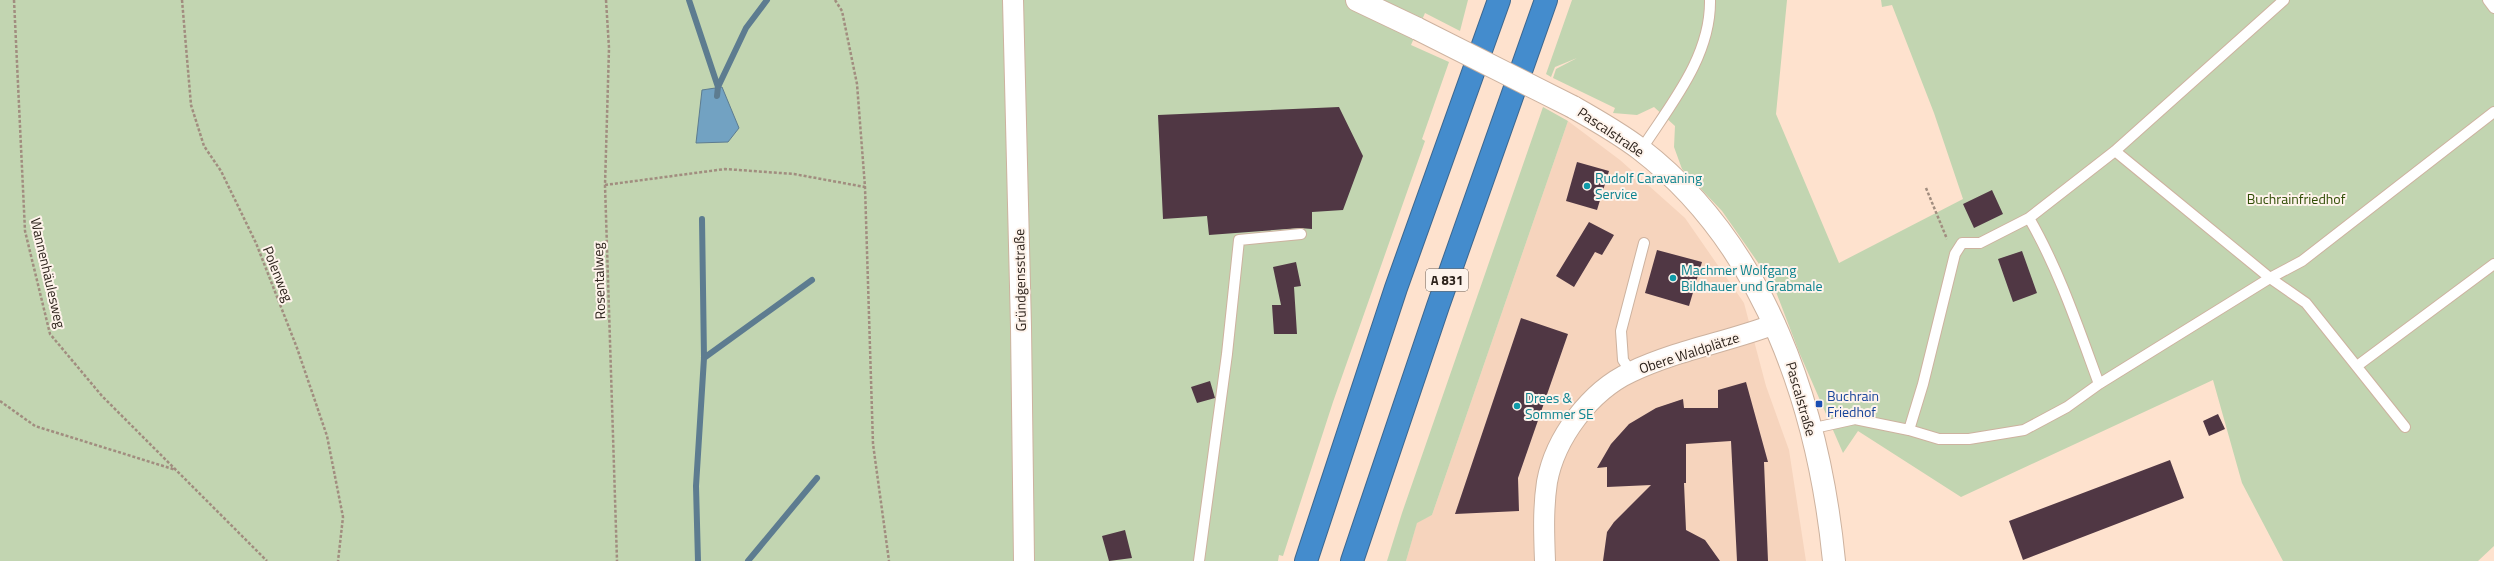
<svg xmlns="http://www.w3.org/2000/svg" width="2494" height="561" font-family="'Titillium Web',sans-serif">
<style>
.built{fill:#f6d4bd}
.green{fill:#c2d5b1}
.water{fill:#72a2c2;stroke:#5d7c90}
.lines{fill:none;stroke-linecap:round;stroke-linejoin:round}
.stream{stroke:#5d7c90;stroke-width:6}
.building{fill:#503744}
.service-casing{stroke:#cdb29f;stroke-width:12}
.minor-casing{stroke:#cdb29f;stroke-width:22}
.tertiary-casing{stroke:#cdb29f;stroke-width:24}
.motorway-casing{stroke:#3c678f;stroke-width:24}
.path{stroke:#a18d7f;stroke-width:2.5;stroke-dasharray:3 2;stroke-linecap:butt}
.service{stroke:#fff;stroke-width:10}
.minor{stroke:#fff;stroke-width:20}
.tertiary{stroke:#fff;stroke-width:22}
.motorway{stroke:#448ccd;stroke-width:22}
.tertiary-bridge-casing{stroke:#cdb29f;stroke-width:24;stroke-linecap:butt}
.tertiary-bridge{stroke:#fff;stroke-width:22}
.culture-dot{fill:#0f9aa8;stroke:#fef3eb;stroke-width:1.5}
.transit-dot{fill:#1a4fb4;stroke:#fef3eb;stroke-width:1.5}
.labels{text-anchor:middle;stroke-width:4;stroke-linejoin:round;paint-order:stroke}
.shield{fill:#fef3eb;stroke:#6b6159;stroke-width:1}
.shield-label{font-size:13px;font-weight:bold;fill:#2c221b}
.street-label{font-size:14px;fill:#2c221b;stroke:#fef3eb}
.culture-label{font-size:14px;fill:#0d838f;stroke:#fef3eb;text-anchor:start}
.park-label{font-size:14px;fill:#304d05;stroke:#fef3eb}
.transit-label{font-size:14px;fill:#164399;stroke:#fef3eb;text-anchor:start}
</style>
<rect width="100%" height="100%" fill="#fee2ce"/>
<path class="built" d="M1568,121L1620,160L1685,218L1744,303L1766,386L1789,450L1806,561H1406L1417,522L1432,515Z"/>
<path class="green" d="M0,0H1468L1460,31L1425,13L1411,45L1449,62L1422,139L1425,141L1333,402L1283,556L1279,555L1278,561H0Z
M1572,0H1787L1776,114L1839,263L1963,199L1934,113L1892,5L1882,7L1881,0H2494V546L2478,561H2283L2242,483L2213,380L1961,497L1858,431L1843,453L1799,352L1773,284L1722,211L1682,169L1674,147L1675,126L1654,107L1637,115L1613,113L1615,108L1553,78L1556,69L1577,58L1555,67L1551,77L1546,74Z
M1543,107L1568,121L1432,515L1417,523L1406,561H1387L1402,513Z"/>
<path class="water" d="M722,87L739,128L728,142L696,143L702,90Z"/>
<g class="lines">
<path class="stream" d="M689,0L718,87L717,96
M718,87L746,28L767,0
M704,358L812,280
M698,561L696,486L704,358L702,219
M748,561L817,478"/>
</g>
<path class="building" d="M1339,107L1363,156L1343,210L1312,212V229L1300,228L1209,235L1207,216L1163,219L1158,115Z
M1577,162L1609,171L1597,210L1566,201Z
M1992,190L2003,214L1974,228L1963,204Z
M1589,222L1614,235L1602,255L1595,252L1574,287L1556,276Z
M1657,250L1702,262L1689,306L1645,293Z
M2022,251L2037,293L2013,302L1998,259Z
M1296,262L1301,286L1294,287L1297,334H1274L1272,305H1281L1273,267Z
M1521,318L1568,334L1518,478L1519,511L1455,514Z
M1210,381L1215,398L1197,403L1191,387Z
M1746,382L1768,462H1764L1768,561H1737L1731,441L1686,444V483H1684L1686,530L1705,540L1720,561H1603L1607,532L1614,522L1651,485L1607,487V467L1597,468L1611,444L1629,424L1656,408L1683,399L1684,408H1718V390Z
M2218,414L2225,429L2209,436L2203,421Z
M2170,460L2184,498L2023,560L2009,521Z
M1125,530L1132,558L1109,561L1102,536Z"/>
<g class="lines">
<defs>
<path id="service" d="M2488,0L2494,8
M1641,150C1670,105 1711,57 1710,0
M2115,151L2270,278L2306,303L2405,427
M2029,218L2115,151L2284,0
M2357,366L2494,264
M1631,372L1623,360L1621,331L1644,243
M2099,384L2270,278L2302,261L2494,112
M1810,429L1855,419L1909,430L1939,439H1969L2024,430L2067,407L2099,384C2078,327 2059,270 2029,218L1980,243H1962L1955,254L1923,384L1909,430
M1199,561L1227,354L1239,240L1301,234"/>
<path id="minor" d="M1013,0L1021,327L1024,561
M1545,561C1544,535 1543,508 1547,482C1555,438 1590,391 1631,372C1677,350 1728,342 1775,324"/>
<path id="tertiary" d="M1357,0L1418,29
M1573,107C1596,120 1619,133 1640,149C1766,246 1819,408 1834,561"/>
<path id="motorway" d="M1306,561L1396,288L1499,0
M1352,561L1438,306L1546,0"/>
</defs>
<use href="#service" class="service-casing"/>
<use href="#minor" class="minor-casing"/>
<use href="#tertiary" class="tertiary-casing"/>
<use href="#motorway" class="motorway-casing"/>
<path class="path" d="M14,0L25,231L50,334L102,396L267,561
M182,0L191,105L204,146L221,171L256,243L297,348L327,436L343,517L338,561
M606,0L609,48L605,185L617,561
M835,0L842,11L857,84L865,187L873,444L889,561
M605,185L725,169L794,174L865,187
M1926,188L1947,239
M0,401L35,426L176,470"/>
<use href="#service" class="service"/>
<use href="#minor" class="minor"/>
<use href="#tertiary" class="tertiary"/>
<use href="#motorway" class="motorway"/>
<defs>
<path id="tertiary-bridge" d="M1418,29L1573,107"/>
</defs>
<use href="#tertiary-bridge" class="tertiary-bridge-casing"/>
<use href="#tertiary-bridge" class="tertiary-bridge"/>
</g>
<g class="culture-dot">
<circle cx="1587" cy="186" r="4"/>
<circle cx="1673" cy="278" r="4"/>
<circle cx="1517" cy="406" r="4"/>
</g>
<rect class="transit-dot" x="1815" y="400" width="8" height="8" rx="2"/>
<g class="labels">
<rect class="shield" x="1426" y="269" width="42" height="22" rx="3"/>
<g class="shield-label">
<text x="1447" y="285">A 831</text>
</g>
<g class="street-label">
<text transform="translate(1611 132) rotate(34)" y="5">Pascalstraße</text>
<text transform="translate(48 273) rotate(77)" y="5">Wannenhäulesweg</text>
<text transform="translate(278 274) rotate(68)" y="5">Polenweg</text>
<text transform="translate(1020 280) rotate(-91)" y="5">Gründgensstraße</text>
<text transform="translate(599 281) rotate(-92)" y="5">Rosentalweg</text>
<text transform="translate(1689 353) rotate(-18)" y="5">Obere Waldplätze</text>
<text transform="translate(1801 399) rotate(74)" y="5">Pascalstraße</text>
</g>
<g class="culture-label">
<text x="1595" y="183">Rudolf Caravaning<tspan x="1595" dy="16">Service</tspan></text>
<text x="1681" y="275">Machmer Wolfgang<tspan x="1681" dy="16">Bildhauer und Grabmale</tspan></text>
<text x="1525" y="403">Drees &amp;<tspan x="1525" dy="16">Sommer SE</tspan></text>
</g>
<g class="park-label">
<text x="2296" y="204">Buchrainfriedhof</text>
</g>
<g class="transit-label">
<text x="1827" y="401">Buchrain<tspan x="1827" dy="16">Friedhof</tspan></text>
</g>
</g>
</svg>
